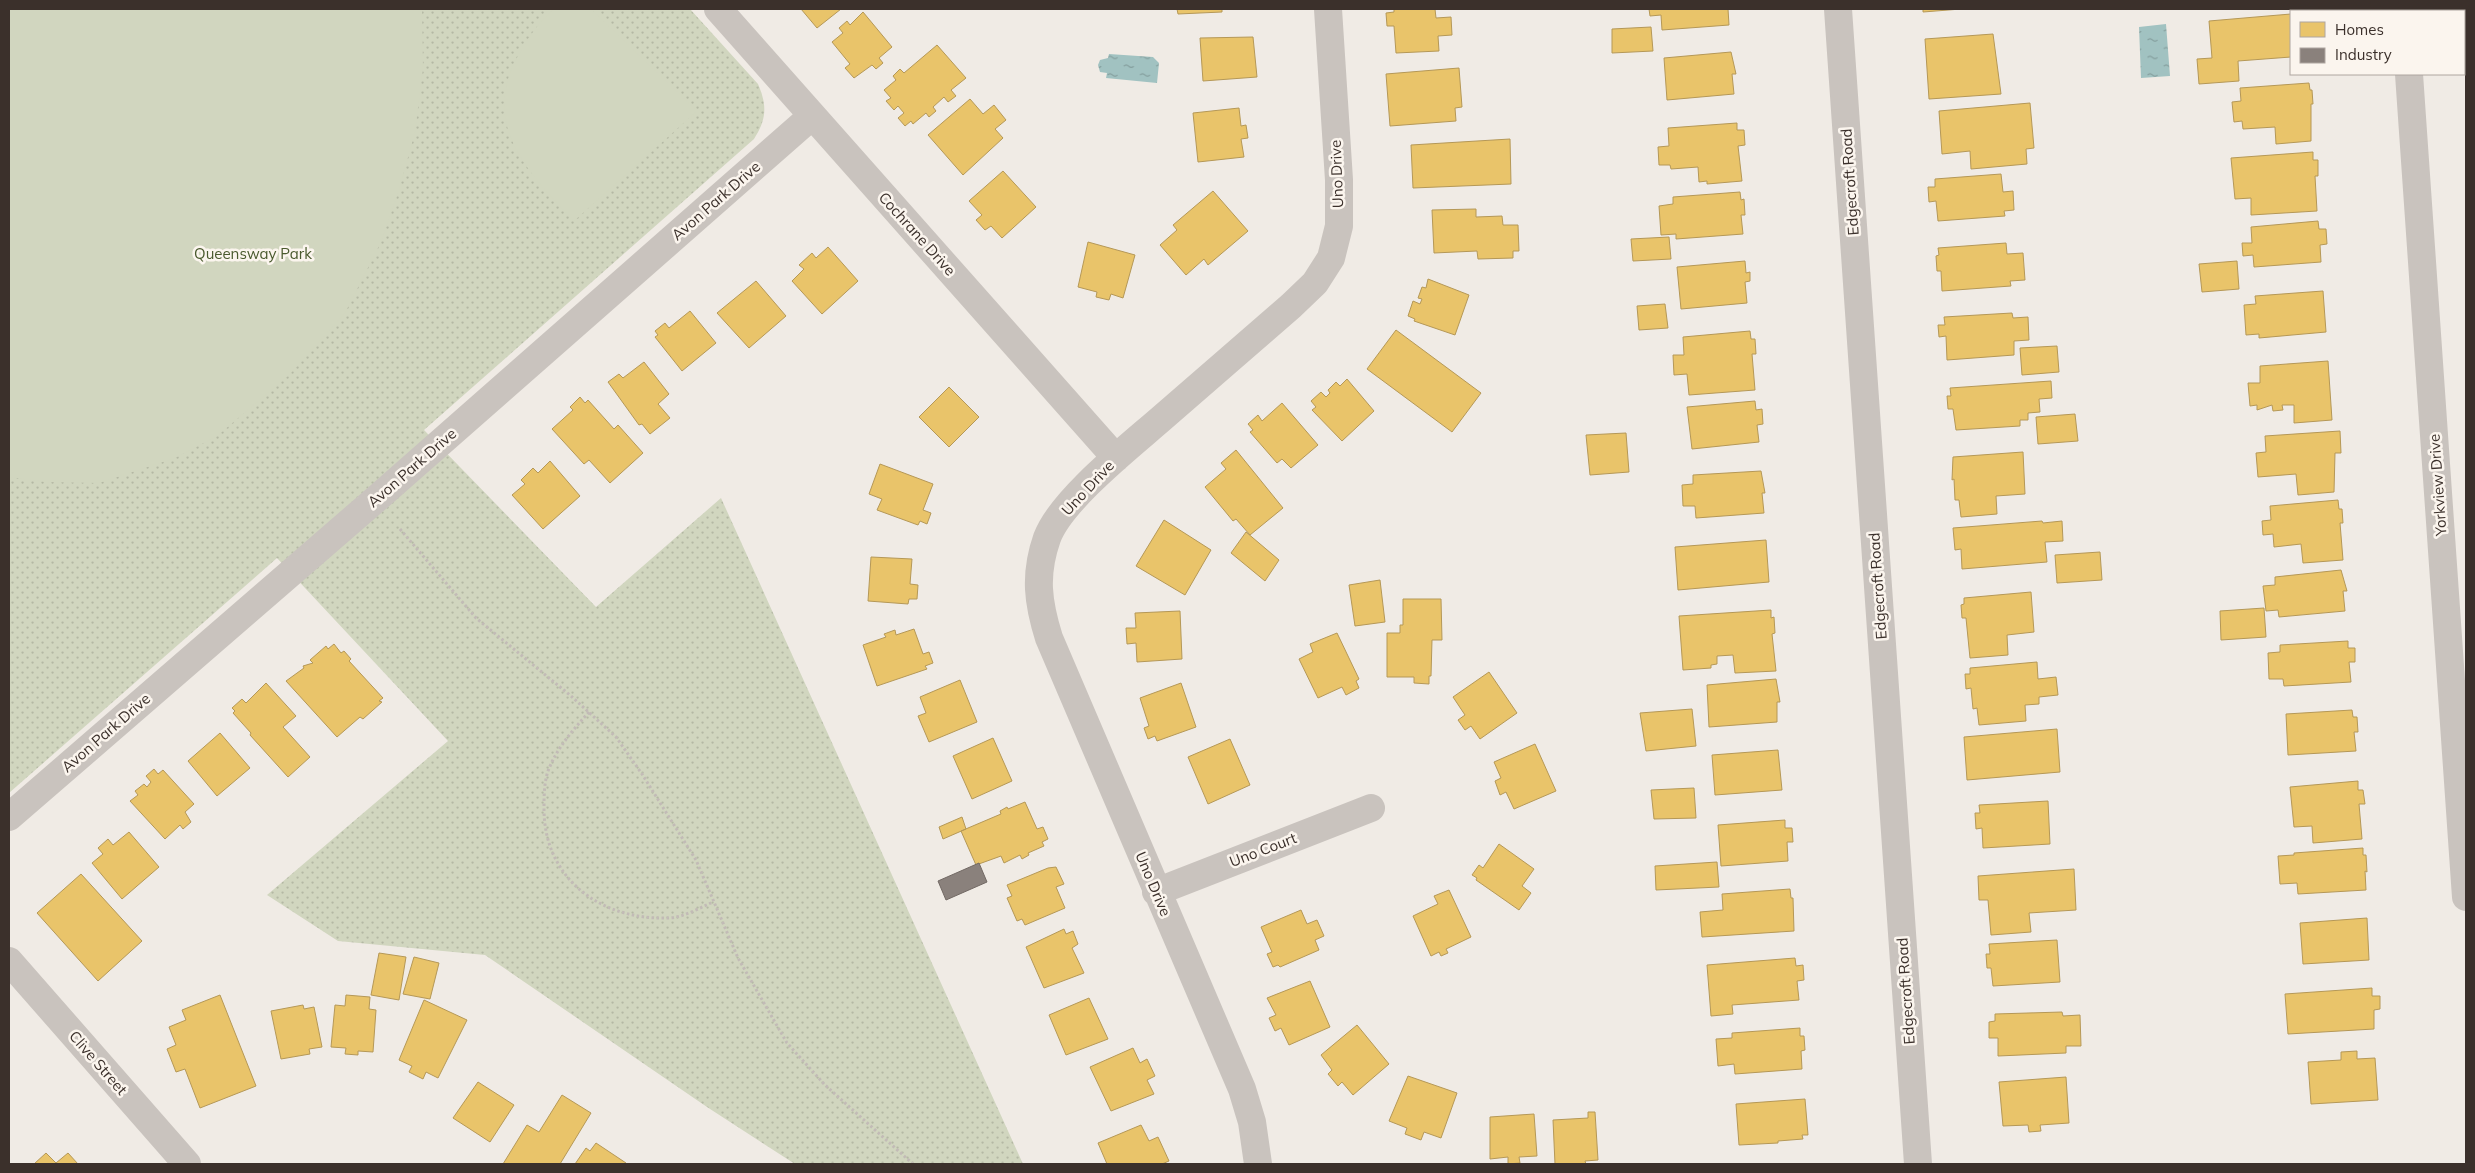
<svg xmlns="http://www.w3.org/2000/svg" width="2475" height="1173" font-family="Mulish,sans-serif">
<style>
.park{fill:url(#park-dots)}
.pitch{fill:#d1d6bf}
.water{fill:url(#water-ripples)}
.homes{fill:#e9c46a;stroke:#b59857}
.industry{fill:#8a817c;stroke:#726964}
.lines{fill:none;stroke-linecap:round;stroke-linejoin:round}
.path{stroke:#c2bbb6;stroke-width:3;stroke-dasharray:2.5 2.5;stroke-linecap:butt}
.minor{stroke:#c9c3be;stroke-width:28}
.labels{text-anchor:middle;stroke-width:5;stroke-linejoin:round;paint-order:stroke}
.street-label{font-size:15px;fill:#3b302b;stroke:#fbf5ee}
.park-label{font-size:15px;fill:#4a5a2e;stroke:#fbf5ee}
</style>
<defs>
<pattern id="park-dots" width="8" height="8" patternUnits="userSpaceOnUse" patternTransform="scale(1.25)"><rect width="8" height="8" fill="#d1d6bf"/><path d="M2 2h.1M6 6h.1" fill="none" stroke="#b4b8a4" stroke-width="1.8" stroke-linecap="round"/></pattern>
<pattern id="water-ripples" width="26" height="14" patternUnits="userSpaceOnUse" patternTransform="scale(1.25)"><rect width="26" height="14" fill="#a1c2c1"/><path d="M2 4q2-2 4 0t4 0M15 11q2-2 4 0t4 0" fill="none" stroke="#849e9d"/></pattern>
</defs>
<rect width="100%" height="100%" fill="#f0ebe5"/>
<path class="park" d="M9,9H690L758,84C767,105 767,119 754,139L424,430L596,607L721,498L1023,1164H795L707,1107L485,955L338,941L267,895L448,741L277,558L9,793Z"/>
<path class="pitch" d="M9,9H422L423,68L415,132L399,190L381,242L345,313L289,375L217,436L175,458L99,483L46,482L9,477Z
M554,9H591L697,111L574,221C528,172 479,124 519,54C529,37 539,21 554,9Z"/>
<path class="water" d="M2166,24L2170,76L2141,78L2139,27Z
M1109,54L1153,57L1159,63L1157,83L1106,78L1107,73L1100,72L1098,65L1100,60L1108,58Z"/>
<path class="homes" d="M801,9H841L817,28Z
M1177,9H1227H1222V12L1178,14Z
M1394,9H1435L1436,18L1451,17L1452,35L1438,36L1439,51L1396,53L1394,26H1387L1386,13L1394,12Z
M1649,9H1728L1729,25L1662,30L1661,15L1650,16Z
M1923,9H1961L1923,12Z
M863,12L892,47L879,58L883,63L876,69L872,65L854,78L845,68L850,64L832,42L843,33L839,28L847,21L850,25Z
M2291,14V57L2238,61L2239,81L2199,84L2197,59L2212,58L2209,21Z
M1651,27L1653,51L1612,53V29Z
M1993,34L2001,94L1929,99L1925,39Z
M1253,37L1257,77L1203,81L1200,38Z
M937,45L966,78L951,90L956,96L948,102L944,97L933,107L936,111L929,117L926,113L913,124L911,121L905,126L898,118L904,113L898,106L894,110L886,101L891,98L884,90L896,80L893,76L900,69L904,73Z
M1731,52L1736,74H1732L1734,94L1667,100L1664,58Z
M1459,68L1462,107L1455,108L1456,121L1390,126L1386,74Z
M2309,83L2310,90H2312L2313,104H2311V141L2276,144L2275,127L2243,129L2242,121L2234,122L2232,102L2241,101L2240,88Z
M970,99L983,114L994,105L1006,120L995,129L1003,138L963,175L928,135Z
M2030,103L2034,148L2026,149L2027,164L1971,169L1970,151L1942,154L1939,111Z
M1239,108L1241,126L1246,125L1248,138L1241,139L1244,157L1198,162L1193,113Z
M1737,123V130H1744L1745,145L1738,146L1742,181L1707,184V181L1699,182L1698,167L1671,169L1670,165H1659L1658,147L1669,146L1668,128Z
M1510,139L1511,184L1413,188L1411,145Z
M2313,152V160H2318V176H2315L2317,211L2251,215V198L2235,199L2231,158Z
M1003,171L1036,207L1002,238L991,226L985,230L976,220L982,215L969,201Z
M2001,174L2003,192L2013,191L2014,210L2004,211L2005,216L1938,221L1936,201L1929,202L1928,187H1935V179Z
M1213,191L1248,231L1208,265L1204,259L1186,275L1160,245L1177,230L1173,225Z
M1740,192L1741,200L1744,199L1745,215H1741L1743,234L1676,239V234L1661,235L1659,206L1673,204V197Z
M1476,209V217L1502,216L1503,225H1518L1519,251H1513V258L1478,259L1477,251L1434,253L1432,210Z
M2318,221L2319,229H2326L2327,244L2320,245L2321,262L2254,267L2253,255L2243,256L2242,243H2252L2251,227Z
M1669,237L1671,259L1633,261L1631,239Z
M1088,242L1135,255L1123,298L1111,294L1109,300L1096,297L1097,292L1078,287Z
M2006,243L2007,254L2023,253L2025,280L2010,281L2011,286L1942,291L1941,271H1937L1936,256L1939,255L1938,248Z
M828,247L858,281L822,314L792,281L804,269L799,265L812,253L816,258Z
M1745,261L1746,273L1750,272V281L1745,282L1747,303L1681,309L1677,267Z
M2237,261L2239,289L2202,292L2199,264Z
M1428,279L1469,295L1455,335L1414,321L1415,319L1408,316L1413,301L1420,304L1422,299L1418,298L1422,287L1426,288Z
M756,281L786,316L749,348L717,313Z
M2323,291L2326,332L2259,338V334L2246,335L2244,305L2256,304L2255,296Z
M1665,304L1668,328L1639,330L1637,306Z
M690,311L716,343L682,371L655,337L658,335L655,331L665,323L669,328Z
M2012,313L2013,318L2028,317L2029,340L2014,341V355L1947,360L1946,336L1939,337L1938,325H1945L1944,317Z
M1396,330L1481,393L1452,432L1367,369Z
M1750,331L1751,339H1755L1756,354H1752L1755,390L1689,395L1687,374L1674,375L1673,355H1684L1683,337Z
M2057,346L2059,372L2022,375L2020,348Z
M2328,361L2332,420L2294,423V405H2282L2283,410L2273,411L2272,405L2257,410V405L2250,406L2248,383H2260V366Z
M644,362L669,394L658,404L670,418L650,434L642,424L639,425L608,382L619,374L623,378Z
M1347,379L1374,411L1342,441L1312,410L1316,407L1311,401L1321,392L1326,397L1330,393L1328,390L1336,382L1340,386Z
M2051,381L2052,398L2039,399L2040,412L2028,413V420H2020V426L1956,430L1953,409H1948L1947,396H1951L1950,388Z
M949,387L979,417L949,447L919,417Z
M580,397L585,403L588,400L614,429L618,425L643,453L610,483L589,460L584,464L552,429L573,410L570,407Z
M1755,401L1756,410L1762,409L1763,424L1757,425L1759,442L1692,449L1687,407Z
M1282,403L1318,445L1291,468L1282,459L1277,463L1250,432L1253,430L1248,424L1258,415L1262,421Z
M2075,414L2078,441L2038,444L2036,417Z
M2340,431L2341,453H2335L2334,492L2298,495L2296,474L2258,477L2256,453L2266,452L2265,436Z
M1626,433L1629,472L1590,475L1586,435Z
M1236,450L1283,508L1250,535L1236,519L1233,521L1205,487L1226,469L1221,463Z
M2023,452L2025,494L1996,496L1997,514L1961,517L1959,500H1955L1954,479L1952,480L1953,457Z
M550,461L580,496L543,529L512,495L525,484L521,480L533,468L538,473Z
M880,464L933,484L923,510L931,513L927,524L920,521L918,525L877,510L882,499L869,494Z
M1761,471L1765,493H1762L1764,513L1696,518L1695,506H1683L1682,485L1693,484V475Z
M2338,500L2339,509H2342L2343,523H2340L2343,560L2303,563L2301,544L2274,547L2273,534L2263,535L2262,521L2271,520L2270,506Z
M1164,520L1211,550L1185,595L1136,566Z
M2042,521L2043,523L2062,521L2063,541L2045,542L2047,562L1962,569L1961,549L1955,550L1953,528Z
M1246,532L1279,560L1265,581L1231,553Z
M1766,540L1769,582L1678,590L1675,547Z
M2100,552L2102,580L2057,583L2055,555Z
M871,557L912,559L910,584L918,585L917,599H909L908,604L868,601Z
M2341,570L2347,591H2343L2345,611L2279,617L2278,610L2266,611L2263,586L2275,585V577Z
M1380,580L1385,622L1355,626L1349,585Z
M2031,592L2034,632L2007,635L2008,655L1970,658L1966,618H1962L1961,605L1964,604V598Z
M1403,599H1441L1442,640H1432L1431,676H1429V684L1414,683V677H1387V633H1400V625H1403Z
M2264,608L2266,637L2221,640L2220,611Z
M1771,610V618L1774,617L1775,633L1772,634L1776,671L1735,673L1733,655L1717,656V664L1711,665V668L1683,670L1679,616Z
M1180,611L1182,659L1137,662L1136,643L1127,644L1126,628H1136L1135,613Z
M914,629L923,654L929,652L933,663L925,666L927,669L877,686L863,645L886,637L884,634L895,630L896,635Z
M1337,633L1359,679L1356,681L1359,688L1346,695L1342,687L1318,698L1299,659L1313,652L1310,644Z
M2348,641V648H2355V662H2349L2351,682L2284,686L2283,679H2269L2268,653L2280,652V645Z
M334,644L341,653L344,651L351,659L349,661L383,698L379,701L382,702L363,719L360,717L337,737L286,681L304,668L303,666L313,663L310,660L326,646L328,649Z
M2037,662L2038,679L2056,677L2058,695L2039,697V704L2025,705L2026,721L1979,725L1977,708L1973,709L1971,688L1966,689L1965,674H1970V668Z
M1489,672L1517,713L1480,739L1471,726L1465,730L1458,720L1465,715L1453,697Z
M1776,679L1780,702H1777V722L1709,727L1707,685Z
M960,680L977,722L929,742L918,716L926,713L920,697Z
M266,683L296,716L283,727L310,757L288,777L250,735L251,733L233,713L235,711L232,708L242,699L246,703Z
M1181,683L1196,727L1157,741L1155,736L1148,739L1144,728L1149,726L1140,698Z
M1692,709L1696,746L1646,751L1640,713Z
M2352,710L2353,717H2357L2358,732H2354L2356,751L2288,755L2286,714Z
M2057,729L2060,772L1967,780L1964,737Z
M220,733L250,768L217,796L188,761Z
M993,738L1012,781L972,799L953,756Z
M1230,739L1250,785L1208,804L1188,757Z
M1535,744L1556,791L1514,809L1506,792L1500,795L1495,781L1501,778L1494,762Z
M1778,750L1782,790L1715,795L1712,755Z
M154,769L158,774L163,770L194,804L185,812L191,822L183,829L180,825L165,839L130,801L138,795L135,791L144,784L147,787L151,782L146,776Z
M2358,781V790H2363L2365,804H2359L2362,839L2313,843L2312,826L2294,827L2290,787Z
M1694,788L1696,818L1654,819L1651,790Z
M2048,801L2050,844L1983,848L1982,828L1976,829L1975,813H1980L1979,805Z
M1025,802L1037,829L1043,827L1048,839L1042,842L1044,846L1028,853L1029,855L1022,859L1020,855L1004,863L1001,856L976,865L961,831L1001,814L1000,811L1007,807L1008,809Z
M962,817L966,829L943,839L939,827Z
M1785,820V828H1792L1793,842H1787L1788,861L1721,866L1718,825Z
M129,832L159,867L122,899L92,863L103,854L98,848L108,839L113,845Z
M1499,844L1534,869L1522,886L1531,893L1519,910L1476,880L1477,878L1472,875L1479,865L1483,868Z
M2363,848V855H2366L2367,872L2365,871L2366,890L2298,894L2297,883L2280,884L2278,856L2294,855V853Z
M1717,862L1719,887L1656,890L1655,866Z
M1056,867L1064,884L1056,887L1065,908L1025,925L1022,919L1017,921L1007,898L1012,896L1007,885L1048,868Z
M2074,869L2076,910L2029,913L2031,932L1991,935L1988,900H1979L1978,876Z
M81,874L142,941L98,981L37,913Z
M1790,889L1791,898H1793L1794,931L1702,937L1700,912L1723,910L1722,894Z
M1449,890L1471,937L1446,949L1448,953L1441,956L1439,952L1431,956L1413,916L1438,904L1434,896Z
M1301,910L1307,924L1317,920L1324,936L1315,940L1319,950L1280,967L1278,965L1273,967L1267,954L1272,952L1261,927Z
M2367,918L2369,960L2303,964L2300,923Z
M1064,929L1066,934L1073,931L1078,944L1072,948L1084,973L1044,988L1026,947Z
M2057,940L2060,982L1993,986L1991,968H1987L1986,954H1990L1989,944Z
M379,953L406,957L399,1000L371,995Z
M414,957L439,963L430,999L403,994Z
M1795,958L1796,966L1803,965L1804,980L1797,981L1799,1000L1732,1005L1733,1014L1711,1016L1707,965Z
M1310,981L1330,1027L1289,1045L1281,1028L1275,1031L1269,1018L1276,1015L1267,998Z
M2372,988V996H2380V1009L2374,1010V1029L2288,1034L2285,994Z
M220,995L256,1086L200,1108L185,1069L176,1072L167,1049L176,1045L169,1027L186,1020L182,1010Z
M346,995L370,997L369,1009L376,1010L373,1052L358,1051V1055L345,1054L346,1048L331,1047L335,1005L345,1006Z
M1089,998L1108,1039L1066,1055L1049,1015Z
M424,1000L467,1020L438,1078L426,1072L423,1079L409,1072L412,1066L399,1060Z
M303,1005L304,1009L314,1007L322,1047L309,1049L310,1054L281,1059L271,1011Z
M2062,1012L2063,1016L2080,1015L2081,1046H2066V1053L1998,1056V1038H1989V1022L1995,1021V1014Z
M1357,1025L1389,1064L1353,1095L1342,1082L1338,1086L1328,1074L1332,1070L1321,1055Z
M1800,1028V1036H1804L1805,1050L1801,1051L1802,1069L1735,1074L1734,1064L1718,1066L1716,1039L1732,1038V1033Z
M1133,1048L1140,1063L1147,1059L1155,1076L1147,1080L1154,1094L1111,1111L1090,1067Z
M2357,1051V1059L2375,1058L2378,1100L2311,1104L2308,1062L2341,1060V1052Z
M1408,1076L1457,1093L1441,1138L1424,1132L1421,1140L1405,1134L1407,1128L1389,1121Z
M2066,1077L2069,1123L2040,1125L2041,1131L2029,1132L2028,1125L2003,1126L1999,1082Z
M478,1082L514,1105L490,1142L453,1118Z
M562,1095L591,1113L560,1164H503L527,1125L539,1132Z
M1805,1099L1808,1135H1802L1803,1139L1778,1141V1143L1739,1145L1736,1104Z
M1588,1112H1595L1598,1160L1585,1161L1586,1164H1555L1553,1120L1588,1118Z
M1534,1114L1537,1156L1519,1157L1520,1163L1508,1164V1157L1490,1159V1117Z
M1141,1125L1149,1141L1158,1137L1169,1161L1162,1164H1107L1098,1143Z
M596,1143L626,1163L625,1164H575L586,1148L590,1151Z
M46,1153L56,1163L68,1153L78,1164H34Z"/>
<path class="industry" d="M979,863L987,882L946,900L938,881Z"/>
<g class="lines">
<path class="path" d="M400,529L476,618L571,696L616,737L642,774L696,860L738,958L787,1043L825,1085L913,1164
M589,712C572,731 557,748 548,771C544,783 544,797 544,809C544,878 600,920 667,918C683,918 699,908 713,902"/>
<path class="minor" d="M718,9L1116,458
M1838,9L1918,1164
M2405,9V11
M2409,74L2466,897
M9,817L375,500L812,116
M1156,892L1371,808
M9,961L187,1164
M1258,1164L1252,1122L1242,1089L1049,638C1038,603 1034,575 1047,538C1061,500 1130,446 1162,418C1205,381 1248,343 1291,306L1315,283L1331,258L1339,226V180L1328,9"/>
</g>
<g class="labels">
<g class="street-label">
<text transform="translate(1337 174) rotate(-92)" y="5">Uno Drive</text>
<text transform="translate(1850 182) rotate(-94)" y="5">Edgecroft Road</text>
<text transform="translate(716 201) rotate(-41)" y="5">Avon Park Drive</text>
<text transform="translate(917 234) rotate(48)" y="5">Cochrane Drive</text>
<text transform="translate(412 468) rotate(-41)" y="5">Avon Park Drive</text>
<text transform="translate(2438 485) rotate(-94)" y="5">Yorkview Drive</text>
<text transform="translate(1088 488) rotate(-47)" y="5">Uno Drive</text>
<text transform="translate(1878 586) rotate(-94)" y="5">Edgecroft Road</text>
<text transform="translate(106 733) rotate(-41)" y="5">Avon Park Drive</text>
<text transform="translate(1263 850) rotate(-21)" y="5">Uno Court</text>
<text transform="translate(1153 884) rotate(67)" y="5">Uno Drive</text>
<text transform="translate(1906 991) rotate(-94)" y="5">Edgecroft Road</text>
<text transform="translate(98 1063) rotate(49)" y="5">Clive Street</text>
</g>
<g class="park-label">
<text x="253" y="259">Queensway Park</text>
</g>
</g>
<rect width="2475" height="1173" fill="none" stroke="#3b302b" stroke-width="20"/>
<rect x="2290" y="10" width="175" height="65" fill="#fbf5ee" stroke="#aea6a0"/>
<rect x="2300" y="22" width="25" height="15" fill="#e9c46a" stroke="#aea6a0"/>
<text x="2335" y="35" font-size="15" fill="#3b302b">Homes</text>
<rect x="2300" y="48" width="25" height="15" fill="#8a817c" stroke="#aea6a0"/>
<text x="2335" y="60" font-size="15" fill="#3b302b">Industry</text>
</svg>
